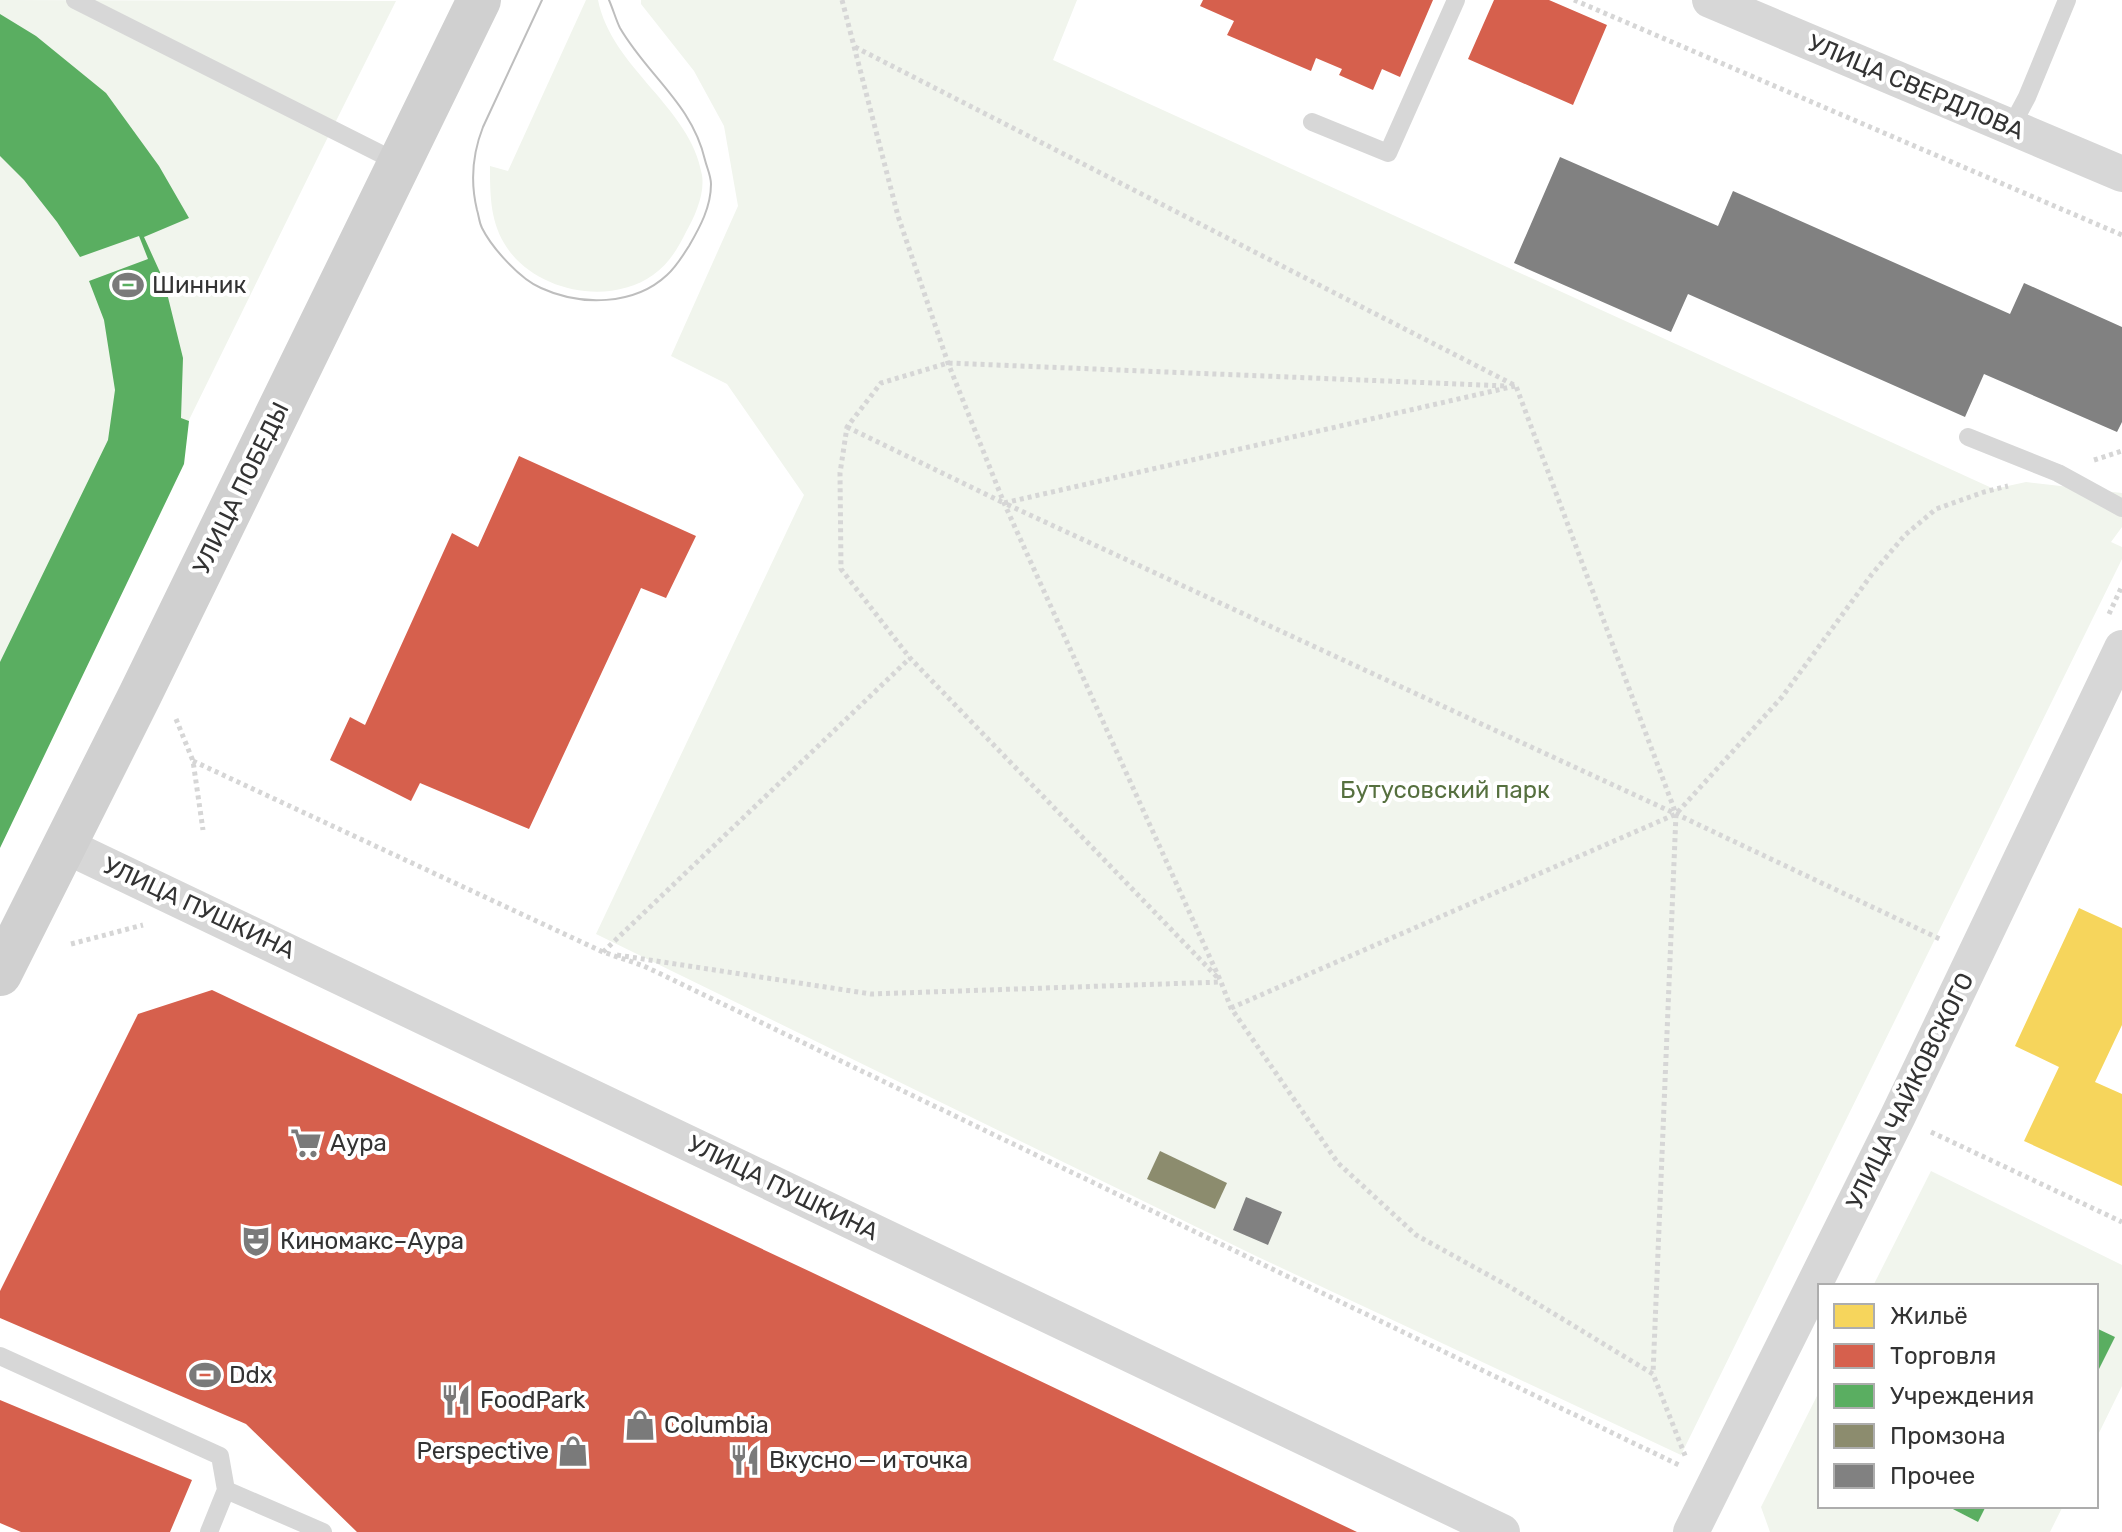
<svg xmlns="http://www.w3.org/2000/svg" width="2122" height="1532" font-family="Rubik,sans-serif">
<style>
.green{fill:#f1f5ed}
.homes{fill:#f6d55c}
.shops{fill:#d6604d}
.public{fill:#5aae61}
.industry{fill:#8c8c6e}
.building{fill:#818181}
.lines{fill:none;stroke-linecap:round;stroke-linejoin:round}
.path{stroke:#d6d6d6;stroke-width:5;stroke-dasharray:4 4;stroke-linecap:butt}
.service{stroke:#d7d7d7;stroke-width:18}
.minor{stroke:#d7d7d7;stroke-width:36}
.secondary{stroke:#d0d0d0;stroke-width:44}
.tram{stroke:#bebebe;stroke-width:2}
.labels{text-anchor:middle;stroke-width:8;stroke-linejoin:round;paint-order:stroke}
.street-label{font-size:24px;fill:#333;stroke:#fff}
.poi-label{font-size:24px;fill:#333;stroke:#fff;text-anchor:start}
.park-label{font-size:24px;fill:#56703f;stroke:#fff}
</style>
<rect width="100%" height="100%" fill="#fff"/>
<path class="green" d="M0,0L396,1L322,149L0,805Z
M586,0H598C612,69 691,107 702,175C705,194 695,216 686,232C678,248 669,264 653,275C608,307 532,291 504,243C490,219 490,193 490,166L508,171Z
M641,0H1077L1053,60L1994,489L2026,482L2122,493V527L2111,542L2122,547V559L1681,1455L1256,1256L596,934L804,495L727,384L671,356L738,206L724,126L694,71L641,4Z
M1931,1171L2122,1265V1386L2096,1439V1375L2114,1337L2096,1328V1286H1873Z
M1820,1390V1506H1947L1978,1522L1986,1506H2063L2050,1532H1770L1761,1507Z"/>
<path class="homes" d="M2079,908L2122,928V1025L2095,1082L2122,1094V1186L2024,1141L2059,1067L2015,1046Z"/>
<path class="shops" d="M1203,0H1433L1400,77L1382,69L1373,90L1339,75L1342,69L1316,58L1311,71L1227,35L1234,21L1200,6Z
M1494,0H1549L1607,25L1573,105L1468,59Z
M519,456L696,536L666,598L641,588L529,829L420,783L411,801L330,760L350,717L365,725L452,533L478,547Z
M212,990L811,1272L1357,1532H357L246,1424L0,1318V1291L138,1014Z
M0,1400L192,1480L170,1532H21L0,1523Z"/>
<path class="public" d="M0,14L36,36L106,93L159,166L189,218L144,237L164,281L183,358L181,418L189,421L184,464L0,848V662L108,440L115,390L104,320L89,281L148,259L139,236L80,257L57,222L24,180L0,156Z
M2096,1328L2115,1337L2096,1375Z
M1947,1506H1986L1978,1522Z"/>
<path class="industry" d="M1160,1151L1227,1183L1215,1209L1147,1179Z"/>
<path class="building" d="M1560,157L1718,226L1733,191L2010,314L2024,283L2122,327V422L2117,432L1984,374L1965,417L1688,294L1671,332L1514,263Z
M1246,1197L1282,1212L1268,1245L1233,1230Z"/>
<g class="lines">
<path class="path" d="M842,0L898,216L948,363L1004,503L1221,982L1231,1008L1338,1163L1416,1235L1510,1287L1653,1374L1686,1458
M1574,0L2122,235
M855,47L1516,386L1676,814L1653,1374
M1515,386L1004,503L1676,814L1942,940
M847,427L1004,503
M2094,460L2122,451
M2109,614L2122,586
M176,719L193,761L203,830
M193,761L603,952L644,966L1681,1466
M71,944L143,925
M603,952L910,658
M617,955L871,994L1221,982
M1217,977L910,658L841,569L840,473L847,427L881,383L948,363L1507,386
M1231,1008L1676,814L1782,697L1872,574L1905,535L1936,509L1984,492L2008,486
M1931,1132L2122,1222"/>
<path class="service" d="M75,0L399,163
M1312,122L1388,153L1456,0
M2011,127L2027,97L2067,0
M1968,437L2058,473L2122,508
M0,1356L220,1456L226,1490
M209,1532L226,1490L323,1532"/>
<path class="minor" d="M1710,0L2122,174
M64,845L1502,1532
M1691,1532L1898,1116L2122,648"/>
<path class="secondary" d="M0,974L140,695L479,0"/>
<path class="tram" d="M542,0L483,127C472,155 470,181 477,210C479,216 479,222 482,228C492,248 520,279 541,288C580,306 634,306 667,275C676,267 682,257 689,246C700,227 711,207 711,184C711,176 707,168 705,160C692,104 648,76 620,28C616,20 613,9 609,0"/>
</g>
<defs>
<symbol id="stadium-bare" viewBox="-9 -9 18 18"><path d="M0-5a6.5 5 0 1 0 0 10a6.5 5 0 1 0 0-10ZM-3.5-1.8h7v3.6h-7Z" fill="#7a7a7a" stroke="#fff" stroke-width="2.5" paint-order="stroke"/></symbol>
<symbol id="supermarket-bare" viewBox="-9 -9 18 18"><path d="M-6-5.5h2.5l.6 2H6L4.5 2H-2.5L-4.4-4H-6ZM-1.5 3.2a1.3 1.3 0 1 0 .1 0ZM3 3.2a1.3 1.3 0 1 0 .1 0Z" fill="#7a7a7a" stroke="#fff" stroke-width="2.5" paint-order="stroke"/></symbol>
<symbol id="theatre-bare" viewBox="-9 -9 18 18"><path d="M-5-5.5Q0-4 5-5.5V0Q5 5 0 6Q-5 5-5 0ZM-3.3-2.5H-1v1.5H-3.3ZM1-2.5H3.3v1.5H1ZM-2.8 1Q0 5.5 2.8 1Z" fill="#7a7a7a" stroke="#fff" stroke-width="2.5" paint-order="stroke"/></symbol>
<symbol id="restaurant-bare" viewBox="-9 -9 18 18"><path d="M-5-6h1v4h1v-4h1v4h1v-4h1v5L-1.5 .5V6h-2V.5L-5-1ZM5-6V6H3V1.5H1.5Q1.5-4 5-6Z" fill="#7a7a7a" stroke="#fff" stroke-width="2.5" paint-order="stroke"/></symbol>
<symbol id="shop-bare" viewBox="-9 -9 18 18"><path d="M-5-2.5h2.3a2.7 3.5 0 0 1 5.4 0H5L5.5 6h-11ZM-1.5-2.5h3a1.5 2.3 0 0 0-3 0Z" fill="#7a7a7a" stroke="#fff" stroke-width="2.5" paint-order="stroke"/></symbol>
</defs>
<g fill-rule="evenodd">
<use href="#stadium-bare" x="106" y="263" width="44" height="44"/>
<use href="#supermarket-bare" x="284" y="1121" width="44" height="44"/>
<use href="#theatre-bare" x="234" y="1219" width="44" height="44"/>
<use href="#stadium-bare" x="183" y="1353" width="44" height="44"/>
<use href="#restaurant-bare" x="434" y="1378" width="44" height="44"/>
<use href="#shop-bare" x="618" y="1403" width="44" height="44"/>
<use href="#shop-bare" x="551" y="1429" width="44" height="44"/>
<use href="#restaurant-bare" x="723" y="1438" width="44" height="44"/>
</g>
<g class="labels">
<g class="street-label">
<text transform="translate(1916 87) rotate(23)" y="8">УЛИЦА СВЕРДЛОВА</text>
<text transform="translate(241 488) rotate(-64)" y="8">УЛИЦА ПОБЕДЫ</text>
<text transform="translate(199 908) rotate(25)" y="8">УЛИЦА ПУШКИНА</text>
<text transform="translate(1910 1091) rotate(-64)" y="8">УЛИЦА ЧАЙКОВСКОГО</text>
<text transform="translate(783 1188) rotate(26)" y="8">УЛИЦА ПУШКИНА</text>
</g>
<g class="poi-label">
<text x="152" y="293">Шинник</text>
<text x="330" y="1151">Аура</text>
<text x="280" y="1249">Киномакс–Аура</text>
<text x="229" y="1383">Ddx</text>
<text x="480" y="1408">FoodPark</text>
<text x="664" y="1433">Columbia</text>
<text x="549" y="1459" text-anchor="end">Perspective</text>
<text x="769" y="1468">Вкусно — и точка</text>
</g>
<g class="park-label">
<text x="1445" y="798">Бутусовский парк</text>
</g>
</g>
<rect x="1818" y="1284" width="280" height="224" fill="#ffffff" stroke="#adadad" stroke-width="2"/>
<rect x="1834" y="1304" width="40" height="24" fill="#f6d55c" stroke="#adadad" stroke-width="2"/>
<text x="1890" y="1324" font-size="24" fill="#333333">Жильё</text>
<rect x="1834" y="1344" width="40" height="24" fill="#d6604d" stroke="#adadad" stroke-width="2"/>
<text x="1890" y="1364" font-size="24" fill="#333333">Торговля</text>
<rect x="1834" y="1384" width="40" height="24" fill="#5aae61" stroke="#adadad" stroke-width="2"/>
<text x="1890" y="1404" font-size="24" fill="#333333">Учреждения</text>
<rect x="1834" y="1424" width="40" height="24" fill="#8c8c6e" stroke="#adadad" stroke-width="2"/>
<text x="1890" y="1444" font-size="24" fill="#333333">Промзона</text>
<rect x="1834" y="1464" width="40" height="24" fill="#818181" stroke="#adadad" stroke-width="2"/>
<text x="1890" y="1484" font-size="24" fill="#333333">Прочее</text>
</svg>
